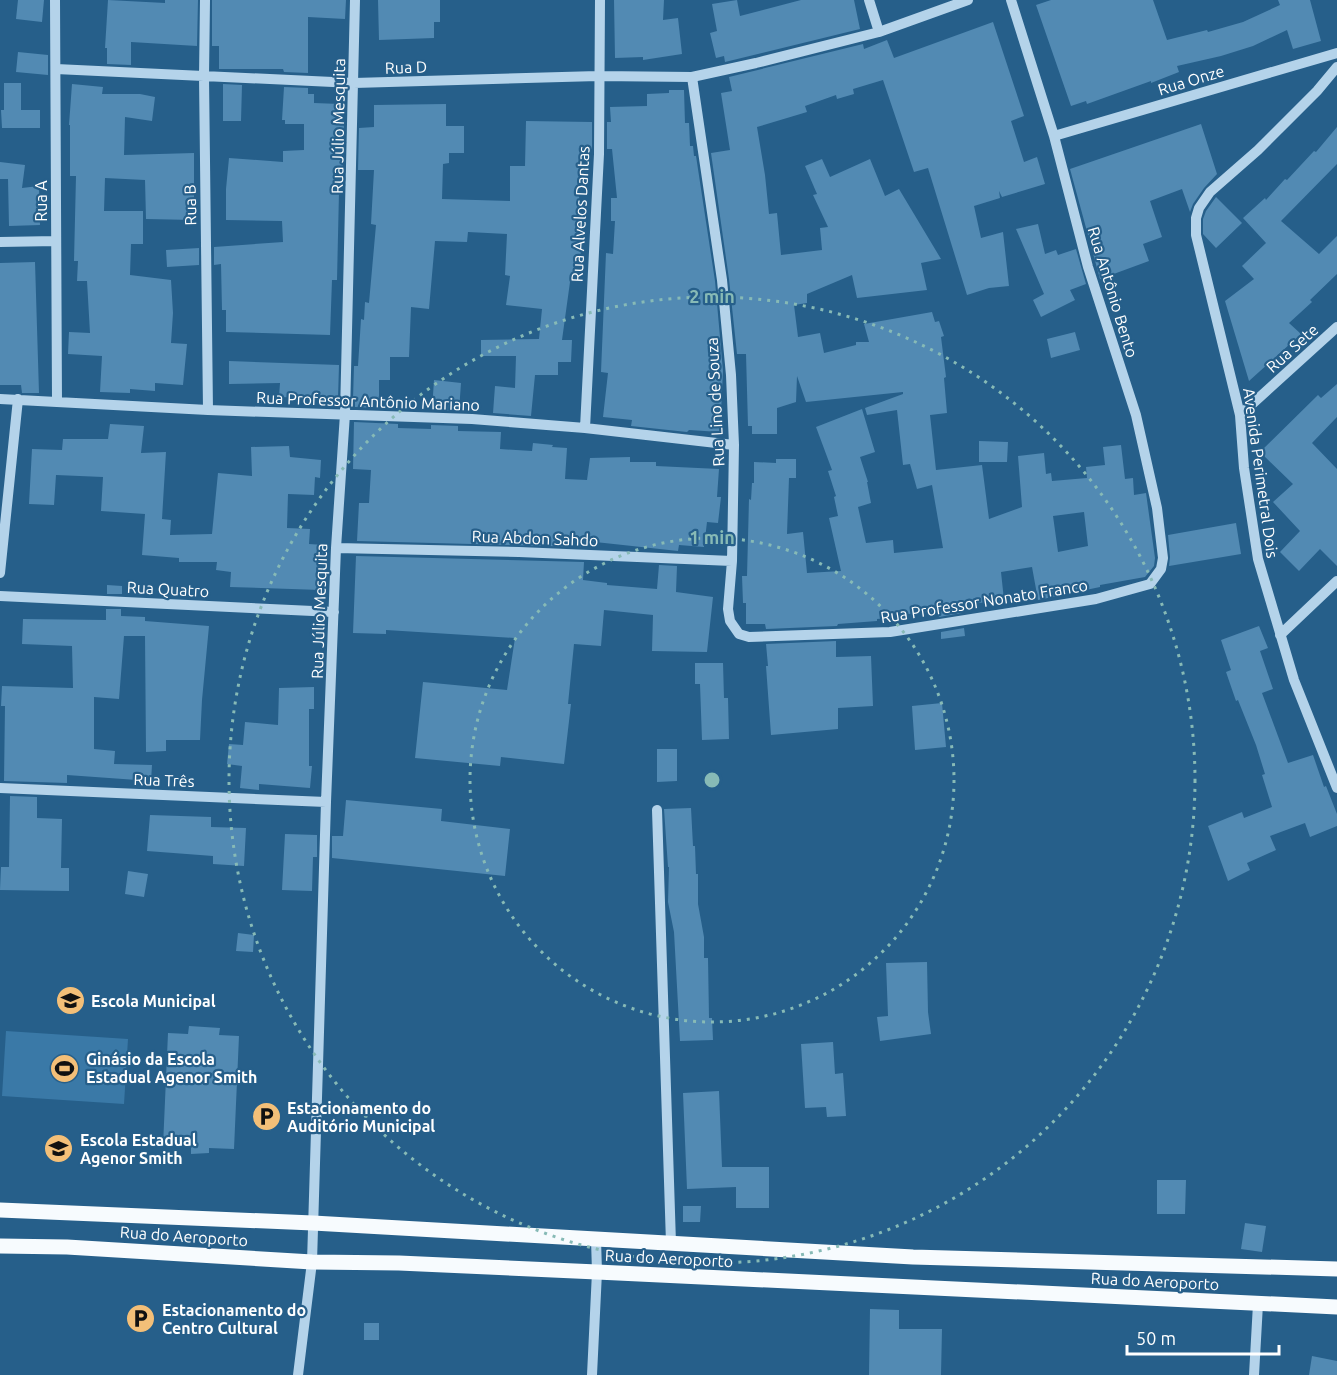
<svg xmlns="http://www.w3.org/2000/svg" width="1337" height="1375" font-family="Ubuntu,sans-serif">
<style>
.green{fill:#3a79a7}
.building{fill:#528ab3;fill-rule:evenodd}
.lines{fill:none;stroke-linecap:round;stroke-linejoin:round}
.minor{stroke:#b4d3ea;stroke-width:10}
.major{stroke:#f7fbfe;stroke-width:15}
.ring{fill:none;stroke:#87bab6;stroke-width:3;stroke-dasharray:3 6}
.labels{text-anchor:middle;stroke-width:4.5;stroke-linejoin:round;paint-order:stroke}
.street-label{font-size:16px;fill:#fff;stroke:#265f8a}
.poi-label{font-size:16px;font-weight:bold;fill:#fff;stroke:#265f8a;text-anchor:start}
.centre{fill:#87bab6;stroke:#265f8a;stroke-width:3}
.ring-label{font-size:18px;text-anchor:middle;font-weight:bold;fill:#87bab6;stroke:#265f8a;stroke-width:4.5;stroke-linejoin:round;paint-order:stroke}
</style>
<rect width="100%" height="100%" fill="#265f8a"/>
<path class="green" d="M6,1031L128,1039L124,1104L2,1096Z"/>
<path class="building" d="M18,0H44L42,22L16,19Z
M108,0L165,3V0H198L197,46L131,42V65L107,64V48H105Z
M212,0H346L345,19L308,17V73L284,72L283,69H219V46H212Z
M378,0H440V22H434V38L379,40Z
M614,0H664L663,20L678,18L682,54L643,60V57L615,58Z
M737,0L740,16L801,0H854L860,29L725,62L724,56L716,58L710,33L717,31L712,4Z
M1051,0H1153L1167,40L1207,30L1208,32L1243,22L1280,5L1278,0H1310L1321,41L1293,49L1287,30L1253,46L1221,56L1177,66L1179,72L1151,83V81L1087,104L1086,101L1071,106L1036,5Z
M993,22L1024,116L1011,121L1024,162L1037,157L1045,184L1002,197L999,191L1000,198L974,206L981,238L1003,232L1009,286L989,288L967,295L928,168L914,172L883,80L853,89L854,94L837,99L836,95L805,106L807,112L757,127L765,175L769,214L777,213L781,255L822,250L820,228L828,227L813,195L817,194L805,166L822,159L830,177L870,159L885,196L899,189L941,259L921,263L927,290L857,298L852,275L807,294V303L794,305L798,337L820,333L824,353L856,345V342H869L864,324L932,312L935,322L939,321L944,336L941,337L946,377L944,378L947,413L930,415L936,470L982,465L989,519L1022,507L1018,456L1044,453L1046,474L1051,473L1052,481L1087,478L1086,467L1105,465L1103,447L1121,445L1125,479L1133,478L1134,495L1146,493L1155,558L1154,566L1145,577L1100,585V587L1038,600L1032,567L1001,572L1004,600L963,605L962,613L939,617L938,611L899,615L900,617L877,619V621L838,624L837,626L766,629L765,624H746V603H743L742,576H747L749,499L751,500L752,483H754V462L776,463V459H796V478H789L787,534L803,532L807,573L841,571L829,518L838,516L834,497L836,496L828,471L832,470L816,427L862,409L875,452L860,457L868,482H867L871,503L858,507L866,543L893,540L894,553L943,548L932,485L917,489L910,464L903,465L897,410L867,415L865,408L903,394V392L806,402L797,376L796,402L777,408V434H752V426H748L746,354H737L729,279L711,153L730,150L721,93L732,91L729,77L863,44L864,49L887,40L894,58ZM1084,512L1088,546L1058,552L1053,516Z
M18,52L48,55V75L16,72Z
M4,83H21V110H40V128H2L1,110H4Z
M72,84L103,87L102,94H140L155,97L152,121L125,117L124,155L194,153V220L146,219L145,180L105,178L104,211H143V244H131L130,275L171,280L173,313L171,343L187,344L183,385L155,383V391L130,389V393L100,392L102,356L68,354L69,332L90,333L87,281H77L78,261H74L76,176H70V125H69Z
M223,84L242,85L241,121H223Z
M284,87L308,88V94H314V103L340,104V120H344L343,170H341L340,192H339L337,280H332L330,335L226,332V310H222L221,264L214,265V247L283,242L282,221L226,220V189L229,158L283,162V151L304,150V124H285V120H282Z
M669,90H684L685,123H689L690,146H693L694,156H696L715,281L723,371L720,432L689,430L687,432L631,426L632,420L603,417L608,373L601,372L606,253L613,254L615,221H611V198H617L612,149H607V122H611L610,107L647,106V94L669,93Z
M446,104V126H464V153H449V163L443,164L442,199L510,201V166H525L526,121L592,122V149L580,148L579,192L581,265H576L575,282H570L562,340H572L571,362H558V375H535L531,416L493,413L495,386L515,388L516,356H481V340L539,339L542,309L506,305L510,276L505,275L507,234L468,232L467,242L435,241L429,309L411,307L409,357H390V380H379V408L355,407V399H353L354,366H358L361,319L364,320L365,302L369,303L376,225L371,224L374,170H358L359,128L374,127V105Z
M1201,124L1217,174L1204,188L1193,204L1190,212L1182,189L1150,201L1162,237L1143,244L1149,261L1100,279L1070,169Z
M1337,127V164L1281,221L1319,254L1337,236V274L1310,300L1312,302L1289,323L1301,334L1249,381L1225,301L1254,279L1242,266L1266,243L1243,218L1265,198L1266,200L1285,179L1287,180L1314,151L1316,152Z
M0,162L25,165L22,188L39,186L40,225L9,226L8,179H0Z
M1216,197L1242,223L1216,248L1203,234V219L1206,211Z
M1038,224L1045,254L1056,250L1058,255L1076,249L1086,284L1070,290L1075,300L1041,317L1033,300L1044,294L1016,229Z
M199,248V265L167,267L166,250Z
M35,262L39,393H22L21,385H0V263Z
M1075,332L1080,350L1051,358L1047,339Z
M229,361L339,365L338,399L279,397L280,383L229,384Z
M434,380L461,383L459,411L432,410Z
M1337,384V417L1312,443L1337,469V566L1320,549L1299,571L1280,552L1300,531L1273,502L1293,484L1260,452L1318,395L1321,398Z
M354,422L398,424V428L431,429V425L458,426V431L501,432L500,449L532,451L533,443L553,445L552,447L567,448L565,479L587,480L590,458L630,457V462H656V466L719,469L717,497H721L718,523L707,522L704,547L679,545L678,551L586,541V547L357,541L359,503H369L371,470L353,469Z
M110,424L144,426L141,453L166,452L162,519L171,520L170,535L212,534L218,473L252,476L251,447L289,446L290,457L321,460L320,478L315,477L314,495L288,494L287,528L310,529L309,544L324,545L321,590L230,587L231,572L216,570L217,562H179V558L142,555L145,514L101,511L103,477L56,475L54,505L29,504L32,449L62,450L63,439H108Z
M979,441L1008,442L1007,462H979Z
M1236,523L1241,554L1169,566L1170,557L1168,535Z
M356,556L584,562L583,580L607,583V585L657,589L659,565L677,566L676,592L713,597L707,652L652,651L653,615L604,610L601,646L574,644L568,704H571L564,764L501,757L500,766L415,758L423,682L507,690L515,638L386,630V634L353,633Z
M107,585L122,586V594H107Z
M106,609H121V616L145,617V621L209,626L202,700L200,740H166V751L146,752L145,636H124L119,699L94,697V749L115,751L114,764L152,765L151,781L67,775V783L4,781L5,706H1L2,686L73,688L72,646L22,644L23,619L106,620Z
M1259,626L1268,648L1260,651L1273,689L1262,693L1288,763L1313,755L1324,787L1326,786L1337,814V826L1310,837L1305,823L1270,836L1276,850L1247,863L1250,870L1228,881L1208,826L1242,812L1244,818L1272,807L1262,775L1265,774L1256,745L1238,700L1236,701L1226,672L1231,670L1221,640Z
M964,628L965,636L941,639V632Z
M836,641V657L871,656L873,706L838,708V729L771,735L766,666H768L766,644Z
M695,663H723L724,698H728L729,739L702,740L700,684H695Z
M314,687V709H309V766H312L310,788L259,784V790L240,788L242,766L227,764L229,744L243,745L245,722L278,725L279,688Z
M942,703L946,747L915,750L912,706Z
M657,749H677V781L657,782Z
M10,796L37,797V818L62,819L61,868H69V891L0,890L1,867H9Z
M346,800L442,809L441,821L510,829L505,876L332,858V836H343Z
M691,808L693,846H695L696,874H698V904L704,937V958H708L709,1018H712L713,1040L680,1041L674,932L668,902L669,867H668L664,809Z
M150,815L211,817V827L246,828L244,866L213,864V856L147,851Z
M285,834L317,835V857H313L312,891L282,890Z
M128,871L148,874L144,897L125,894Z
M238,933L254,935L253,952L236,951Z
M927,962L928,1012L931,1034L880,1041L877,1017L888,1016L886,963Z
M189,1026L220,1028L219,1035L239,1036L234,1149L209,1148V1153L191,1154V1147L163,1146L168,1033L188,1034Z
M833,1042L835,1074L843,1073L846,1116L827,1117L826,1107L805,1108L801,1044Z
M719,1091L722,1167H769V1208H736V1187L687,1189L683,1093Z
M1157,1180H1186L1185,1214H1157Z
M683,1206H701L700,1222H683Z
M1245,1223L1266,1226L1262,1252L1241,1249Z
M870,1309L899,1310V1329H942L941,1375H869Z
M364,1323H379V1340H364Z
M1312,1356L1337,1361V1375H1309Z"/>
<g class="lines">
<path class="minor" d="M55,0L57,401
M205,0L204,77L208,410
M869,0L879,32
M1337,67L1317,91L1258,150L1210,192L1199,208L1196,218V235L1240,415L1244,468L1258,559L1294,680L1337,788
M56,69L354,83L598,76L692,77L756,63L879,32L968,0
M692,77L722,280L731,375L734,445L732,561L728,609L730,621L739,634L749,637L890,632L1096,599L1150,584L1161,569L1163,558L1157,508L1136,415L1088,267L1054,136L1011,0
M1054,136L1337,53
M0,242L56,241
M0,399L208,410L472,419L585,428L734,445
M1240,415L1337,327
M585,428L599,154L600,0
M336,548L519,552L732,561
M0,573L18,399
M0,596L334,612
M1280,635L1337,581
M0,788L326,802
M657,810L671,1243
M298,1375L312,1262L326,802L336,548L345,414L355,0
M592,1375L597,1272L596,1239
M1254,1375L1258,1304"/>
<path class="major" d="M0,1210L313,1223L913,1257L1337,1269
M0,1246L67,1247L312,1262L399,1263L597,1272L1337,1307"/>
</g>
<g class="ring">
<circle cx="712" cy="780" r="242"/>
<circle cx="712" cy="780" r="483"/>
</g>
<defs>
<symbol id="school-disc" viewBox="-11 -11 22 22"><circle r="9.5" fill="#f3bf78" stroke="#265f8a"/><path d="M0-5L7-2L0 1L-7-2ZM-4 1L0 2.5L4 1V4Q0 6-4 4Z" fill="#111"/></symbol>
<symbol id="stadium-disc" viewBox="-11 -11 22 22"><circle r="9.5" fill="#f3bf78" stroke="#265f8a"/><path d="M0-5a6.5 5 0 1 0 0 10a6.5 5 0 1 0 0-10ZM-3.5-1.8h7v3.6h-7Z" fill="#111"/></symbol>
<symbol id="parking-disc" viewBox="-11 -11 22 22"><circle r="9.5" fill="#f3bf78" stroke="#265f8a"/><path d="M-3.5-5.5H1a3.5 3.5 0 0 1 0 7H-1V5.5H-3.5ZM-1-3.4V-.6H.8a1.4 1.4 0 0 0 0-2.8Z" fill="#111"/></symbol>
</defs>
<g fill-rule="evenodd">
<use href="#school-disc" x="54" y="984" width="33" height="33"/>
<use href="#stadium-disc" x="48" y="1052" width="33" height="33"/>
<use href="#parking-disc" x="250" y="1100" width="33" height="33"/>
<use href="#school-disc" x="42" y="1132" width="33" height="33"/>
<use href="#parking-disc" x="124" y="1302" width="33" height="33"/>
</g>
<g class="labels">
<g class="street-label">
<text transform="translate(406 67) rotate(-2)" y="6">Rua D</text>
<text transform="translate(1191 80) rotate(-17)" y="6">Rua Onze</text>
<text transform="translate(338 126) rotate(-89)" y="6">Rua Júlio Mesquita</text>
<text transform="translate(41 201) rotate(-90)" y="6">Rua A</text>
<text transform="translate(190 205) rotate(-91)" y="6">Rua B</text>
<text transform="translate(580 214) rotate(-87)" y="6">Rua Alvelos Dantas</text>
<text transform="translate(1113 292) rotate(73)" y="6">Rua Antônio Bento</text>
<text transform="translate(1292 348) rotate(-42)" y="6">Rua Sete</text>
<text transform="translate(368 401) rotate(2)" y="6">Rua Professor Antônio Mariano</text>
<text transform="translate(715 402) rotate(-93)" y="6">Rua Lino de Souza</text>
<text transform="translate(1261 473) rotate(82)" y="6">Avenida Perimetral Dois</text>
<text transform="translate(535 538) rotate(2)" y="6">Rua Abdon Sahdo</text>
<text transform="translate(168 589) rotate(3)" y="6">Rua Quatro</text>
<text transform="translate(984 601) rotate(-9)" y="6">Rua Professor Nonato Franco</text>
<text transform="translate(319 611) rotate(-88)" y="6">Rua Júlio Mesquita</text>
<text transform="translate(164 780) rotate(2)" y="6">Rua Três</text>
<text transform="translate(184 1236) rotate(4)" y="6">Rua do Aeroporto</text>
<text transform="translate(669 1258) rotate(3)" y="6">Rua do Aeroporto</text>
<text transform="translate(1155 1281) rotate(3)" y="6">Rua do Aeroporto</text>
</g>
<g class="poi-label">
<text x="91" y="1007">Escola Municipal</text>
<text x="86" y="1065">Ginásio da Escola<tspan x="86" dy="18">Estadual Agenor Smith</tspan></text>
<text x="287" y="1114">Estacionamento do<tspan x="287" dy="18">Auditório Municipal</tspan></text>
<text x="80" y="1146">Escola Estadual<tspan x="80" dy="18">Agenor Smith</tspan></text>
<text x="162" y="1316">Estacionamento do<tspan x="162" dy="18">Centro Cultural</tspan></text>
</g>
</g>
<circle cx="712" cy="780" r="9" class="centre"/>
<g class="ring-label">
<text x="712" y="303">2 min</text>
<text x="712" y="544">1 min</text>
</g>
<path d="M1127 1345v9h152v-9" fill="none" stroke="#ffffff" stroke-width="3"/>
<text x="1136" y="1345" font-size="18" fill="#ffffff" stroke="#265f8a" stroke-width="4.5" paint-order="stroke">50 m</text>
</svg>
